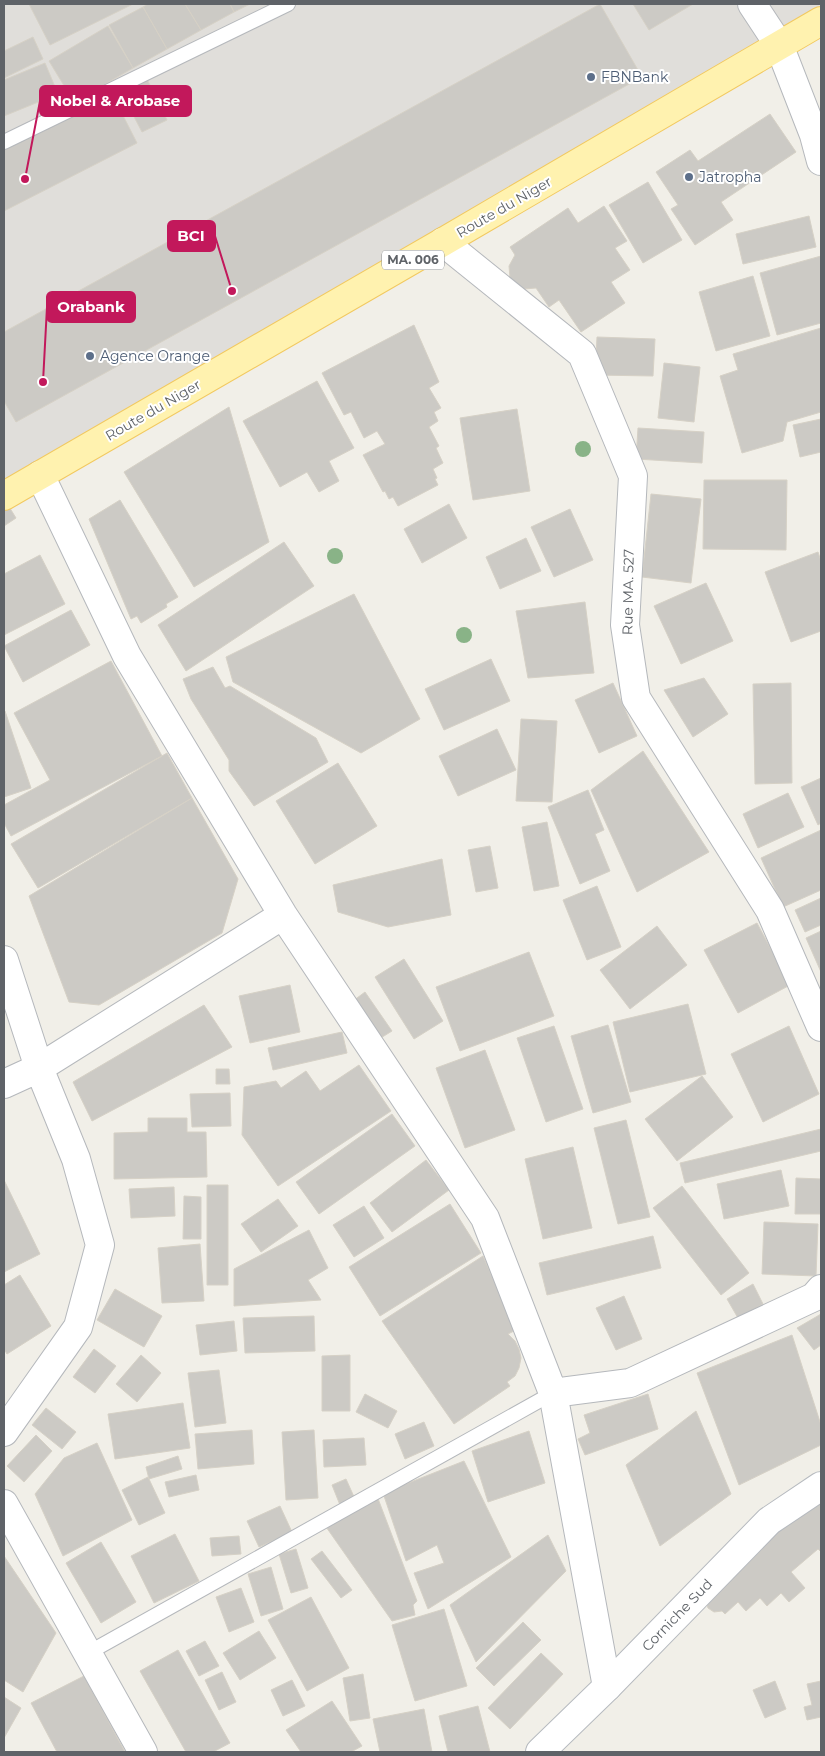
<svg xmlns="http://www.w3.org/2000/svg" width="825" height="1756" font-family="Montserrat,sans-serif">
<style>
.industrial{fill:#e0deda}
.building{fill:#cccac5;stroke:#d6d1c6}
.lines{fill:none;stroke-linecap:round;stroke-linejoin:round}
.lane-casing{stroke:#b5b8bc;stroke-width:16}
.street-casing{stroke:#b5b8bc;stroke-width:30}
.secondary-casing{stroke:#b6babf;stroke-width:30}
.primary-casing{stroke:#f2c960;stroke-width:30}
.lane{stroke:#fff;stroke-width:14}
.street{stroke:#fff;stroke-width:28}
.secondary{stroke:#fff;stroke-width:28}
.primary{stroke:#fff2af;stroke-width:28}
.tree{fill:#89b387}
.service-dot{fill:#5c6f8a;stroke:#fff;stroke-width:2}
.labels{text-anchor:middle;stroke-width:4;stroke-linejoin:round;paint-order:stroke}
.shield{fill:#fff;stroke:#8f9295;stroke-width:1}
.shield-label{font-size:12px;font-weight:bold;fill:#5f6368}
.service-label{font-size:14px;fill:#4e5e75;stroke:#fff;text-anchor:start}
.street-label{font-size:14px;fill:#5f6368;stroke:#fff}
.leader{fill:none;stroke:#c2185b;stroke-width:2}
.callout-dot{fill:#c2185b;stroke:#fff;stroke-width:2}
.callout{fill:#c2185b;stroke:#c2185b;stroke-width:2}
.callout-label{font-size:15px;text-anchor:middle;font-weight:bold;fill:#fff}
</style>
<rect width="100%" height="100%" fill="#f1efe8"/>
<path class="industrial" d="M4,4H821V12L4,491Z"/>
<path class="building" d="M29,4H133L50,45Z
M148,4H185L201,30L167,49L143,7Z
M185,4H230L234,12L201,30Z
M230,4H250L234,12Z
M600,4L642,77L16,422L4,401V332Z
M633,4H693L649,30Z
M143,7L167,49L133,68L109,25Z
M108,26L133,68L74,102L49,61Z
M33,37L43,59L4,78V51Z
M45,63L58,94L4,116V80Z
M146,77L167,120L142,132L120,90Z
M111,92L137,143L4,211V147Z
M770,114L796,152L721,202L733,220L695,245L671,209L678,205L656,172L690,150L698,161Z
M648,182L682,240L643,263L609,205Z
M604,206L627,241L615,248L630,270L611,282L625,303L581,332L559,300L549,307L536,288L524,289L513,283L510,278L509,266L515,255L510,247L568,208L578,223Z
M809,216L816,247L743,264L736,234Z
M821,256V323L777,335L760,273Z
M753,276L770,336L716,351L699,292Z
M414,325L439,382L429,388L441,408L434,412L438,421L429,427L439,446L436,448L443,463L433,469L437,478L435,479L438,485L398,506L393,497L389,499L385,491L383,492L363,455L385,444L377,431L364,438L351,412L344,415L322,373Z
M821,328V412L787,422L783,441L742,453L720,376L738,370L733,354Z
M597,337L655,339L653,376L595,375Z
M664,363L700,367L694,422L658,418Z
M317,381L354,448L329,461L339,481L319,492L307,472L280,487L243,421Z
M229,407L269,542L194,587L124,472Z
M517,409L530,491L473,500L460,418Z
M821,419V452L800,457L793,425Z
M638,428L704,432L702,463L636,459Z
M704,480H787L786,550L703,549Z
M651,494L701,499L691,583L642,577Z
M120,500L178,597L166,604L167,607L141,623L137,616L131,619L89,519Z
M449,504L467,538L422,563L404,529Z
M8,505L16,518L4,526V507Z
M570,509L593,560L554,577L531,527Z
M526,538L541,571L500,589L486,557Z
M284,542L314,586L186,671L158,625Z
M818,552L821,561V631L791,642L765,572Z
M40,555L65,604L4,635V574Z
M706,583L733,641L681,664L654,606Z
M354,594L420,719L361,753L233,682L226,657Z
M585,602L594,673L528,678L516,611Z
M71,610L90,645L23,682L4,646Z
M491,659L510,701L444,730L425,689Z
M111,661L162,756L11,836L4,823V805L50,780L14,713Z
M213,667L225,688L230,686L316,738L328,762L254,806L229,771V760L191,699L183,679Z
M704,678L728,714L693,737L664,690Z
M613,683L637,736L599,753L575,700Z
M791,683L792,783L755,784L753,684Z
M4,711H5L31,788L4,797Z
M521,719L557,721L552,802L516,801Z
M497,729L516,770L458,796L439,756Z
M643,751L709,852L637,892L591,790Z
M167,753L192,798L38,888L11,844Z
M338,763L377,826L315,864L276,801Z
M821,778V823L818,825L801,787Z
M588,790L604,830L595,834L610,871L580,884L548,807Z
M788,793L804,827L758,848L743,814Z
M192,798L238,879L222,933L99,1005L69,1002L29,896Z
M547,822L559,886L534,891L522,827Z
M821,830V890L783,907L761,858Z
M490,846L498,888L476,892L468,850Z
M442,859L451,915L388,927L338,912L333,885Z
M597,886L621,947L587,960L563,900Z
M821,898V925L805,932L795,910Z
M757,923L790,985L738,1013L704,950Z
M657,926L687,965L630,1009L600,970Z
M821,931V972L806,938Z
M529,952L554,1016L460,1051L436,987Z
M404,959L443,1021L414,1039L375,977Z
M290,985L300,1032L250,1043L239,996Z
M365,992L392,1031L379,1039L353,1001Z
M688,1004L706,1074L630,1092L613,1022Z
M204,1005L232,1047L92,1121L73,1082Z
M608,1025L631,1102L593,1113L571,1036Z
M554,1026L583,1109L546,1122L517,1038Z
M789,1026L819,1094L763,1122L731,1054Z
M342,1032L347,1053L273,1070L268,1048Z
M485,1050L515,1130L465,1148L436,1068Z
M359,1065L391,1111L278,1186L242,1135L244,1087L276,1081L281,1088L306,1071L320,1091Z
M216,1069H229L230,1084H216Z
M702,1076L733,1117L677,1161L645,1119Z
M230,1093L231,1126L192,1127L190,1094Z
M392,1114L415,1146L319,1214L296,1182Z
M148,1118H187V1132H206L207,1177L114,1179V1133L148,1132Z
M626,1120L650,1217L618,1224L594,1128Z
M821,1129V1151L685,1183L680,1163Z
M573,1147L592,1228L543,1239L525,1159Z
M426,1160L449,1190L392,1232L370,1203Z
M781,1170L789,1206L724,1219L717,1184Z
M796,1178L821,1179V1214H795Z
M4,1180L40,1254L4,1272Z
M207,1185H228V1285H207Z
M682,1186L749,1273L721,1295L653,1208Z
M174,1187L175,1216L131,1218L129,1189Z
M184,1196L201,1197V1239H183Z
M278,1199L298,1226L261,1252L241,1224Z
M450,1204L481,1253L380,1316L349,1267Z
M364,1206L384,1238L354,1257L333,1225Z
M764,1222L818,1224L816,1276L762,1274Z
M309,1230L328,1268L308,1280L321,1300L234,1306V1269Z
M653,1236L661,1268L547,1295L539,1263Z
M200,1244L204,1301L162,1303L158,1248Z
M483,1256L516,1330L508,1334L515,1341L519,1349L521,1358L519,1368L515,1376L507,1382L510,1386L454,1424L382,1321Z
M20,1275L51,1326L7,1354L4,1349V1285Z
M753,1284L763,1304L738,1318L727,1299Z
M115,1289L162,1316L144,1347L97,1320Z
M624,1296L642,1339L616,1350L596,1308Z
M821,1314V1345L814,1350L797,1328Z
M314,1316L315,1351L245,1353L243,1318Z
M234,1321L237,1351L200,1355L196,1325Z
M792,1335L821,1425V1445L739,1485L697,1373Z
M94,1349L116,1366L95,1393L73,1377Z
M141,1355L161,1373L137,1402L116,1384Z
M350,1355V1411H322V1356Z
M219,1370L226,1423L195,1427L188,1373Z
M365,1394L397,1411L388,1428L356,1412Z
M648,1394L658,1429L585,1455L578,1439L590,1433L584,1415Z
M183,1403L190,1448L115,1459L108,1414Z
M46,1408L76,1432L62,1449L32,1425Z
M696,1411L731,1494L660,1546L626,1465Z
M424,1422L434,1446L405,1459L395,1434Z
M252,1430L254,1464L198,1469L195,1434Z
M314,1430L318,1498L286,1500L282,1432Z
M529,1431L545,1483L488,1502L472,1451Z
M36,1435L52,1451L24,1482L7,1466Z
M364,1438L366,1465L324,1467L323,1440Z
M97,1443L132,1520L63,1556L35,1494L64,1458Z
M178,1456L182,1469L149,1479L146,1467Z
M464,1461L511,1557L428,1609L414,1573L444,1563L437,1545L406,1561L383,1493Z
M196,1475L199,1490L169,1497L165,1482Z
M148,1477L165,1513L139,1525L122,1490Z
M346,1479L355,1499L340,1505L332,1485Z
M821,1494V1552L818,1549L791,1572L805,1588L789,1602L781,1593L767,1606L760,1598L746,1611L738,1602L725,1614L722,1611L714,1612L708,1608L706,1602L770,1534Z
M377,1496L417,1601L413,1605L415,1615L392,1621L324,1524Z
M280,1506L292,1532L259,1547L247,1521Z
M175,1534L199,1581L154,1603L131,1556Z
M548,1535L566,1571L476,1662L450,1605Z
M239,1536L241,1554L212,1556L210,1538Z
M101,1542L136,1602L101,1623L66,1563Z
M296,1549L308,1588L291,1593L279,1554Z
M322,1551L352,1590L341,1598L311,1559Z
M4,1556L56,1633L23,1692L4,1680Z
M271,1567L283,1609L261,1616L248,1574Z
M241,1588L254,1622L229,1632L216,1597Z
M311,1597L349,1668L307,1691L268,1620Z
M444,1609L467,1686L415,1701L392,1625Z
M523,1622L541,1640L494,1686L476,1668Z
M259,1631L276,1658L240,1680L223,1653Z
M205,1641L219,1666L199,1676L186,1651Z
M178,1650L230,1743L213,1752H186L140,1671Z
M541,1653L563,1674L510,1729L488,1708Z
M222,1672L236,1702L219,1710L205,1680Z
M363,1674L370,1718L350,1721L343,1678Z
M84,1676L125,1752H57L31,1703Z
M292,1680L305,1706L283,1716L271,1690Z
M775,1681L786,1709L765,1718L753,1690Z
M821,1681V1717L807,1720L804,1707L812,1705L807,1684Z
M4,1697L21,1708L4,1738Z
M332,1701L362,1746L351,1752H301L286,1730Z
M478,1706L490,1752H448L439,1716Z
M424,1709L432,1752H380L373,1719Z"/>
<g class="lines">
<defs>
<path id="lane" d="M4,142L288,4
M88,1653L553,1393"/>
<path id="street" d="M752,4L779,45L814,135L821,161
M443,242L582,354L633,476L625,625L636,698L770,910L821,1027
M40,475L127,656L283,915L485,1218L553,1393L607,1687
M4,960L39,1068L76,1159L100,1245L78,1327L4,1432
M4,1084L39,1068L283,915
M553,1393L630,1383L814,1297L821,1289
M4,1504L143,1752"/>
<path id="secondary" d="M540,1752L607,1687L769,1521L821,1486"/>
<path id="primary" d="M4,496L443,242L821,21"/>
</defs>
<use href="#lane" class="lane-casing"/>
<use href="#street" class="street-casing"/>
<use href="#secondary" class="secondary-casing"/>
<use href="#primary" class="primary-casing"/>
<use href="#lane" class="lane"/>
<use href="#street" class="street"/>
<use href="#secondary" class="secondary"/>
<use href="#primary" class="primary"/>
</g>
<g class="tree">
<circle cx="583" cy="449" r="8"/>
<circle cx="335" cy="556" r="8"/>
<circle cx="464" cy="635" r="8"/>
</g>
<g class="service-dot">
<circle cx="591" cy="77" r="5"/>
<circle cx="689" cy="177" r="5"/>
<circle cx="90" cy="356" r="5"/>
</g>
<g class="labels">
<rect class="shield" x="382" y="250.5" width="62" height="19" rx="4"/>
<g class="shield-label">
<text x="413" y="264">MA. 006</text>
</g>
<g class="service-label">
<text x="601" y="82">FBNBank</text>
<text x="699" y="182">Jatropha</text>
<text x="100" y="361">Agence Orange</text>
</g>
<g class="street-label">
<text transform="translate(504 207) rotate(-30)" y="5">Route du Niger</text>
<text transform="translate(153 410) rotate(-30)" y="5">Route du Niger</text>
<text transform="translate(628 592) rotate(-89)" y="5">Rue MA. 527</text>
<text transform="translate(677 1615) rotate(-46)" y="5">Corniche Sud</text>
</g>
</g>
<path class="leader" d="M25 179L40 101M232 291L215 236M43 382L47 307"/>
<g class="callout-dot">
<circle cx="25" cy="179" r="5"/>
<circle cx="232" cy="291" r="5"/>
<circle cx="43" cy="382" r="5"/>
</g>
<g class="callout">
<rect x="40" y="86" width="151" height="30" rx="5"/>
<rect x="168" y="221" width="47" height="30" rx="5"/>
<rect x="47" y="292" width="88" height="30" rx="5"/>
</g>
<g class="callout-label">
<text x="115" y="106">Nobel &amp; Arobase</text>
<text x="191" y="241">BCI</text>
<text x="91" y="312">Orabank</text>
</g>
<rect width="825" height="1756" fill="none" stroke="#5f6368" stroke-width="10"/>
</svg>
